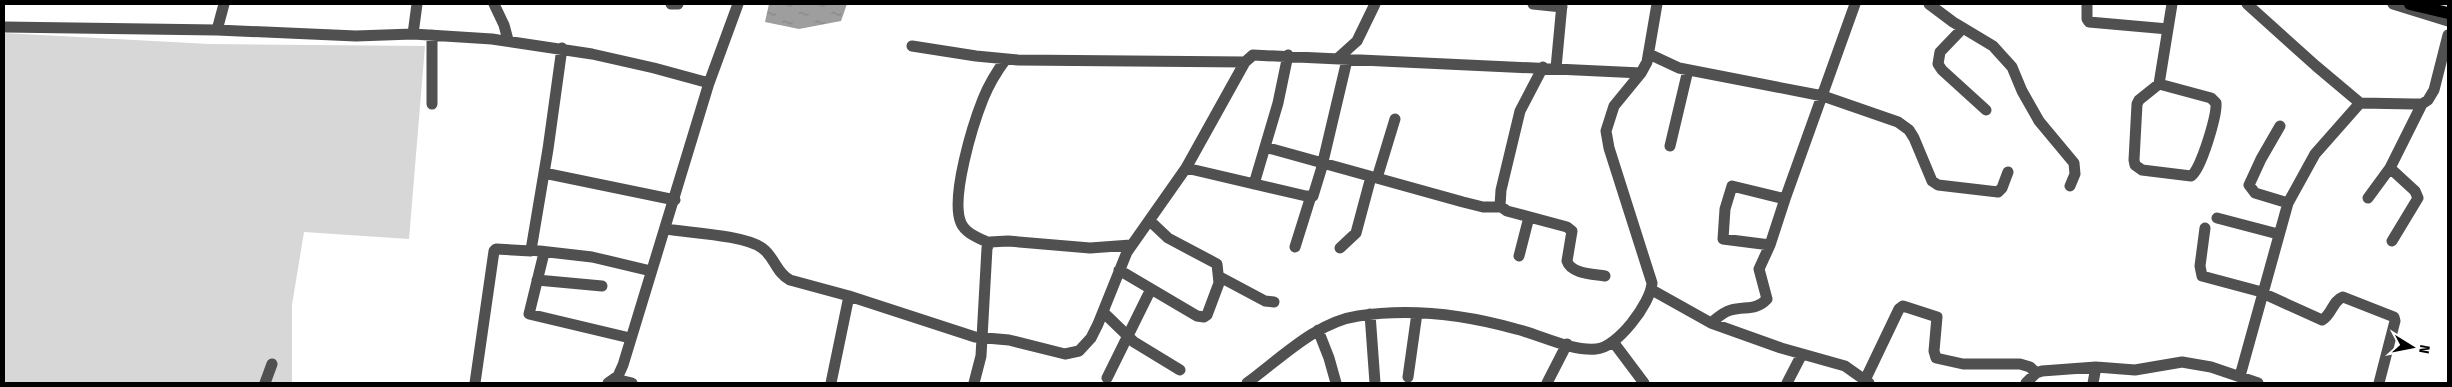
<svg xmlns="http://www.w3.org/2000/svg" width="2452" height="387" font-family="'Fira Sans Condensed',sans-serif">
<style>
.grass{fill:#d7d7d7}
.water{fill:url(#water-ripples)}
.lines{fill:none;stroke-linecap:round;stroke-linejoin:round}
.major-casing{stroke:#dbdbdb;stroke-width:14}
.minor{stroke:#505050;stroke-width:11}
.major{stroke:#000;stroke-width:12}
</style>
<defs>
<pattern id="water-ripples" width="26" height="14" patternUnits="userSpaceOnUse" patternTransform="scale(1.25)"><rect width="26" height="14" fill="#9e9e9e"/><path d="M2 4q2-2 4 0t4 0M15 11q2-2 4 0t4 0" fill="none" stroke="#868686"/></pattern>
</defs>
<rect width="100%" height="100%" fill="#fff"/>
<path class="grass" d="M4,33L209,44L425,46L409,239L304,232L292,305V383H4Z"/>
<path class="water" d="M769,4H847L841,21L799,29L765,22Z"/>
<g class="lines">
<defs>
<path id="major" d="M2410,4L2448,13"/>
</defs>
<use href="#major" class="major-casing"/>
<path class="minor" d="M494,4L504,25L508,40
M671,4H678
M1533,4L1562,7
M1929,4L1953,22L1993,46L2012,67L2022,91L2039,121L2074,163L2075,174L2070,186
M2087,4V19L2089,22L2168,29
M2247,4L2316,66L2360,103
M2393,4L2448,21
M4,27L217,30L356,36L413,34L492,39L592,54L654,68L709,83
M1963,28L1940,52L1938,64L1942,70L1986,110
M217,30L224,4
M413,34L417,4
M912,46L976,56L1018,60L1245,62
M562,48L548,149L531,250L592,257L651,271
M1649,54L1679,68L1823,96L1898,122L1909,130L1914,138L1932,181L1938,185L1998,192L2002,188L2008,172
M1337,59L1357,41L1375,4
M1543,67L1520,111L1501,190L1500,206L1507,211L1567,227L1572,231L1567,261C1571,274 1594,274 1605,276
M1556,68L1562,4
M2159,84L2211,98L2216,103C2217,115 2201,170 2191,176L2142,170L2135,165L2134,160L2137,104L2139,100L2159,84L2172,4
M432,104V35
M2280,126L2261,159L2249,185L2255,193L2288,203
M1670,146L1688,70
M1265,147L1463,202L1483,207H1501
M1186,168L1306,196H1313L1321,170L1347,60
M2390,168L2415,191L2418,198L2392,241
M544,173L675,200
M1377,178L1395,119
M1254,184L1278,103L1288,55
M2368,198L2390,168L2422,104
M1785,199L1770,245L1723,239L1725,209L1732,186L1785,199L1855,4
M2217,218L2278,234
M2205,228L2200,266L2202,276L2258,291L2322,320C2332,315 2332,301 2343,297L2394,317L2395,321L2379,383
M666,229C690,233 744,235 762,248C775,257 776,273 790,280L849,296L975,337L1009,340L1065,354L1079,351L1091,338L1098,324L1127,252L1186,168L1245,62L1253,55L1641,73
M989,243C979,238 966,234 961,223C950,198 973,124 983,99C989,84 997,71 1006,59
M1295,247L1311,196
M1340,248L1356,233L1371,177
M544,253L529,314L630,338
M1519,256L1529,217
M1119,270L1197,316L1204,317L1207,315L1219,283L1217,264L1168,238L1150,221
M1220,277L1265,301L1274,302
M537,280L602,286
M1652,290L1711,323L1781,348L1845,366L1869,383
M1103,312L1134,342L1180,370
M1370,314L1375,383
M1711,323C1717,318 1723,312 1731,310C1745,306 1756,311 1767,299L1759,269L1770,245
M1318,330L1329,358L1336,383
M1614,343L1644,383
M2240,376L2288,203L2315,154L2360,103L2413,104H2422L2428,100L2434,90L2448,35
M1408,377L1417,313
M1107,378L1151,289
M615,379L632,383
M1865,380L1899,309L1903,306L1937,317L1934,351L1936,358L1963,364H2020L2030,367L2036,373
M265,383L272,364
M475,383L494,251L496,249L531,251
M608,383L618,376L623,365L709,83L738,4
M831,383L849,296
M974,383L981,356L987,248L990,242L1008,241L1090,248L1131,245
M1247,383C1280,359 1316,322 1358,316C1410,308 1466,315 1516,329C1541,335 1570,351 1596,349C1617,348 1651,303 1652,283L1609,148L1606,131L1614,106L1641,73L1647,62L1657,4
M1547,383L1567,344
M1787,383L1802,354
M2026,383L2036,373L2042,371L2096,367L2135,370L2182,362L2211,367L2258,383
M2093,383L2096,367"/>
<use href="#major" class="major"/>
</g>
<rect width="2452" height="387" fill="none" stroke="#000000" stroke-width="10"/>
<g transform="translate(2412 347) rotate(100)" stroke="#ffffff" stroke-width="4" paint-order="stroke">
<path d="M0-4L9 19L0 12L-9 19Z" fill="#000000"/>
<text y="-8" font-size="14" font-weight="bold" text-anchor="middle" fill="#000000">N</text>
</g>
</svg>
